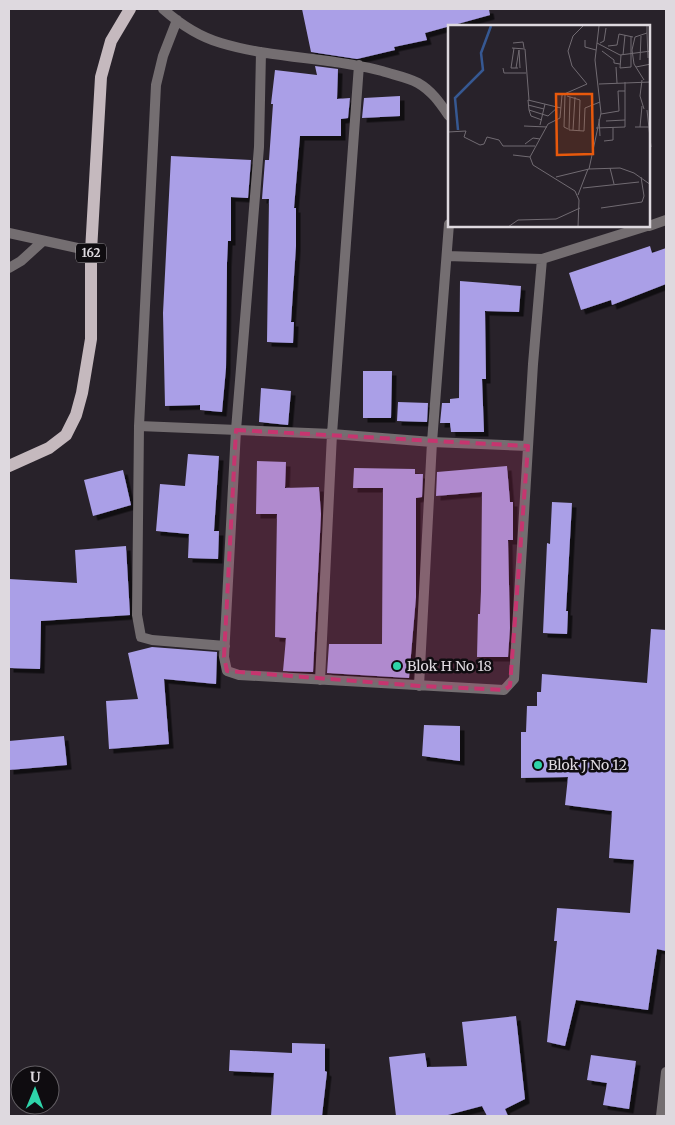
<svg xmlns="http://www.w3.org/2000/svg" width="675" height="1125" font-family="Merriweather,serif">
<style>
.building{fill:#aa9fe7;filter:url(#shadow)}
.lines{fill:none;stroke-linecap:round;stroke-linejoin:round}
.minor{stroke:#746e71;stroke-width:10}
.primary{stroke:#c5b9be;stroke-width:12}
.marked{fill:#c6356f;fill-opacity:0.2;stroke:#c6356f;stroke-width:4;stroke-dasharray:10 6;stroke-linejoin:round}
.poi-dot{fill:#2ed4aa;stroke:#0f0c10;stroke-width:2}
.labels{text-anchor:middle;stroke-width:5;stroke-linejoin:round;paint-order:stroke}
.shield{fill:#0f0c10;stroke:#a09ca1;stroke-width:1}
.shield-label{font-size:12px;font-weight:bold;fill:#ded9df}
.poi-label{font-size:14px;fill:#ded9df;stroke:#0f0c10;text-anchor:start}
.inset-river{fill:none;stroke:#365892;stroke-width:2.5}
.inset-road{fill:none;stroke:#716b72;stroke-width:1}
.view{fill:#e8590c;fill-opacity:0.15;stroke:#e8590c;stroke-width:2.5}
.inset-edge{fill:none;stroke:#ded9df;stroke-width:2.5}
</style>
<defs>
<filter id="shadow"><feDropShadow dx="4.5" dy="4.5" stdDeviation="0" flood-color="#0009"/></filter>
</defs>
<rect width="100%" height="100%" fill="#28222a"/>
<path class="building" d="M302,9H489L490,15L425,33L427,40L394,47L395,50L357,59L311,52Z
M315,66L338,69L337,99L350,98L348,118L341,119V136H300L294,208H296V246L291,322H294L293,343L267,342L269,199H262L265,160H269L273,104H271L275,70L317,75Z
M400,96V116L362,118L364,98Z
M171,156L251,160L248,198L231,197V241H228L227,263L226,368L222,412L200,410V405L165,406L163,313Z
M650,246L652,253L666,248V284L612,305L611,300L581,310L569,273Z
M460,281L521,286L519,312L485,311L486,379H482L484,432H451L450,423H440L442,403H450V399L459,398Z
M363,371H392L391,418H363Z
M261,388L291,391L288,425L259,422Z
M398,402L428,403L427,422L397,421Z
M188,454L219,456L214,531H219L218,559L188,558L189,534L156,531L160,484L185,486Z
M257,461L286,462L285,488L319,487L321,514L313,672L283,671L286,638L275,637L277,514H256Z
M507,466L510,502H513V540H508L510,628L508,657H477L478,614H480L481,591L482,492L436,496L437,472Z
M354,468L415,469V474H423L422,497L416,498V597L409,678L327,673L329,644H382L383,488H353Z
M123,470L131,505L93,516L84,480Z
M552,502L572,503L566,611H568L567,634L543,633L547,543L550,544Z
M126,546L130,615L41,621L40,669L9,668V579L77,583L75,550Z
M651,629L666,630V951L657,949L648,1010L576,1000L565,1046L547,1042L557,941H554L557,908L630,913L634,860L609,858L612,811L565,805L568,777L521,778V732H526L527,706H537V692H541L542,674L647,683Z
M152,647L217,652L216,684L164,679L169,744L109,749L106,701L138,699L128,653Z
M424,725L460,726V761L422,756Z
M64,736L67,765L9,770V741Z
M516,1016L525,1099L505,1109L508,1116H487L482,1106L444,1116H396L389,1057L425,1053L427,1067L467,1066L462,1022Z
M292,1043L325,1044V1071L327,1072L322,1116H271L274,1073L229,1071L230,1050L292,1053Z
M591,1055L636,1061L629,1109L603,1105L607,1083L587,1080Z"/>
<g class="lines">
<path class="minor" d="M163,9C180,24 200,37 221,43C274,59 330,57 382,71C394,75 407,77 418,83C432,91 440,103 449,116
M177,20L163,56L156,85L139,426L137,615L141,637L152,640L225,646
M261,52L259,147L236,430L224,657L227,671L239,675L504,690L514,679L533,364L542,259L647,226
M649,226L666,220
M9,233L91,251
M447,256L542,259
M9,268L21,261L43,241
M139,426L332,434L432,442L528,446
M320,680L332,434L359,65
M419,686L432,442L449,224
M661,1116L666,1072"/>
<path class="primary" d="M9,466L49,448L66,435L76,415L82,393L91,339V251L101,77L111,41L130,9"/>
</g>
<path class="marked" d="M236,430L528,446L510,686L504,690L419,686L227,671L224,657Z"/>
<g class="poi-dot">
<circle cx="397" cy="666" r="5"/>
<circle cx="538" cy="765" r="5"/>
</g>
<g class="labels">
<rect class="shield" x="76" y="243.5" width="30" height="19" rx="4"/>
<g class="shield-label">
<text x="91" y="257">162</text>
</g>
<g class="poi-label">
<text x="407" y="671">Blok H No 18</text>
<text x="548" y="770">Blok J No 12</text>
</g>
</g>
<g transform="translate(448 25)">
<rect width="202" height="202" fill="#28222a"/>
<path class="inset-river" d="M10,105L7,73L35,45L33,28L43,1"/>
<path class="inset-road" d="M199,8L200,33M137,15V22L148,25M65,18L75,17L76,23M149,18L172,30L203,26M152,18L156,16L158,3M160,21L169,20L171,9L185,12M64,23L77,24L81,75M66,23L63,43H70M154,26L166,35V38L172,39M173,30L172,43L183,42V12M175,30L177,10M192,35L193,11M168,42L169,58M188,42L203,39M55,43L56,48H78M68,43L71,25L72,43M194,55L192,71L196,84M196,55L186,39L184,25L187,12L199,8V1M151,59L203,57M117,70L116,102L120,104M119,71L132,75L131,106M122,72L121,105L136,106L137,83L152,77M80,80L96,84M110,82L100,91L81,85L80,75L113,83M81,85L83,91L94,95M199,85L203,122M153,89L171,86L170,66H177M151,94L152,111M158,96L177,95M92,100L97,79M76,101L99,102M187,102H203M192,102L194,81M148,103L177,102V57M125,105L127,72M0,107L18,106L16,112L32,120L36,119L39,112L51,115L55,121H87M156,116L165,115V103M77,119L85,113L92,114M65,130L82,132M162,143L166,159M141,144L153,88L147,35L151,1M108,152L141,144L172,143L186,148L203,160M135,163L191,157M130,170L140,144M153,183L194,177L196,171L193,152M60,202L70,195L108,194L132,183M130,202L131,175L127,166L85,140L82,132L100,99L112,93L114,70L139,59L124,41L120,26L125,11L135,1"/>
<path class="view" d="M108,69H144L145,129L109,130Z"/>
<rect width="202" height="202" class="inset-edge"/>
</g>
<rect width="675" height="1125" fill="none" stroke="#ded9df" stroke-width="20"/>
<g transform="translate(35 1090) rotate(1)"><circle r="24" fill="#0f0c10" stroke="#625e63"/>
<path d="M0-4L9 19L0 12L-9 19Z" fill="#2ed4aa"/>
<text y="-8" font-size="14" font-weight="bold" text-anchor="middle" fill="#ded9df">U</text>
</g>
</svg>
